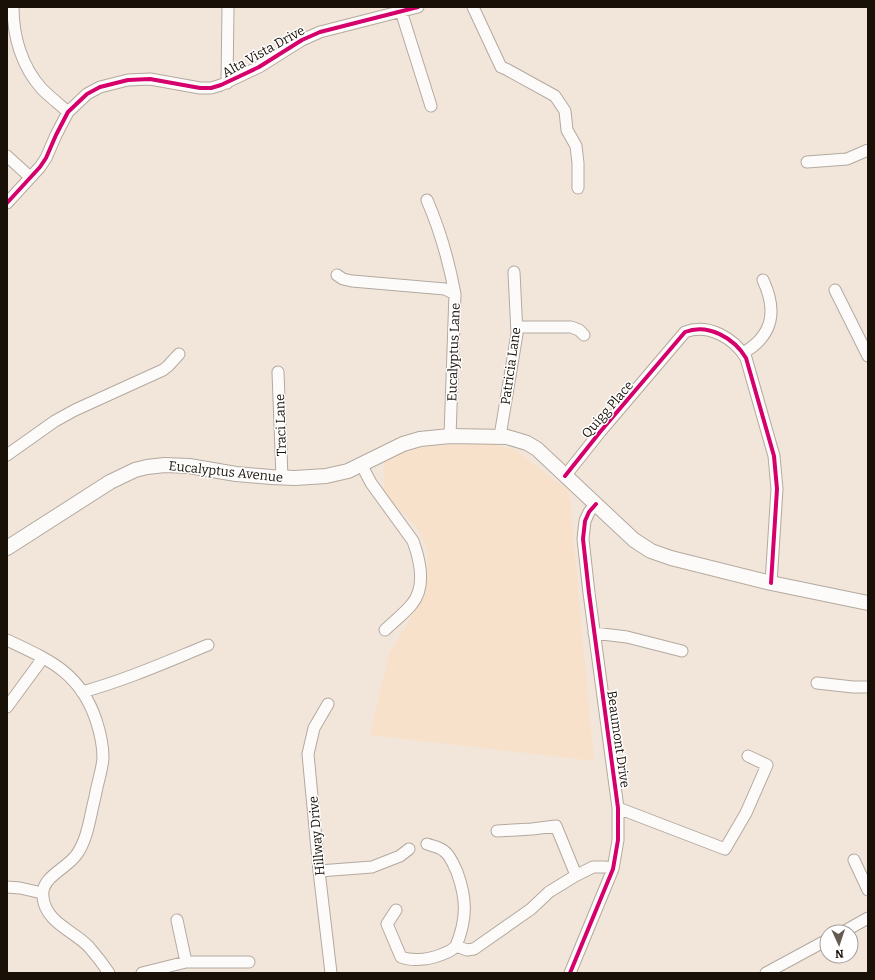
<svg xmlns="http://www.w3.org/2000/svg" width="875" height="980" font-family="Bitter,serif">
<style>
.built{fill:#f8e1ca}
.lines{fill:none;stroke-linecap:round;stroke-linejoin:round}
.minor-casing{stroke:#b3a99f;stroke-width:13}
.major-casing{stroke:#b3a99f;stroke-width:16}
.minor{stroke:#fdfbfa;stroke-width:11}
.major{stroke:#fdfbfa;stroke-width:14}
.cycleway-casing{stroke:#fff;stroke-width:6}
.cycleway{stroke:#d6006c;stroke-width:4}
.labels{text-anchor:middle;stroke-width:3;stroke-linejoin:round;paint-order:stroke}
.street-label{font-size:13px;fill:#191007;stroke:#fff}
</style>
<rect width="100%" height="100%" fill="#f2e6db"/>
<path class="built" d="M481,442L514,449L567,489L570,498L594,761L370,735L389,653L408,623L422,594L428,575V553L420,532L405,514L384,497V459L422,447Z"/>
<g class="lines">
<defs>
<path id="minor" d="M13,7C13,37 22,67 42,89C50,97 59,104 68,112
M473,7L501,67L506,69L555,96L565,111L567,130L576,146L578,163V188
M401,11L431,106
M227,83L228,7
M7,156L30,177
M807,162L847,159L868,150
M427,200C440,230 449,262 455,294
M7,203L40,167L46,158L56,135L68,112L87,94L100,87L128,80L150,79L200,88H211L221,85L259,67L302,40L320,32L418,7
M337,275L343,279L352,281L445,289L455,294L450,436
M835,290L868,356
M517,327H571L579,330L584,335
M743,353C774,335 777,310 763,280
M278,372L282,478
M500,436L517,334L514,272
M7,455L55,421L75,410L163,370L168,366L179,354
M361,464L371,483L413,541C420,560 426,587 412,604C405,613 394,621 385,630
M565,476L600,432L685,332C708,323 734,338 746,358L774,456L777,489L771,583
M594,633L627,637L682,651
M7,640C49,660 80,672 96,720C100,732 103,745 103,758C102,771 97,784 95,797C90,816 88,838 77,854C67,869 40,877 43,897C45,922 74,931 89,947C96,955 103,964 109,973
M817,683L853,687H868
M82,692C126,680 166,662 208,645
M328,704L314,728L308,754L319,871L331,973
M7,707L43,658
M618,808L725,849L746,813L767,765L748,756
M497,831L532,829L556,826L576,875
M427,844C432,846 440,847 444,851C450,855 454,865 457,872C467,899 467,919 456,946
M854,860L868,890
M319,871L372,867L400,856L409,849
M7,887L20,888L42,893
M396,910L387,924L401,957C414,962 433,959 445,953C449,952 453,949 456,946L467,950L474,949L531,909L549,892L575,876L593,867H606L613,869
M177,920L186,962
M843,932L868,918
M142,973L186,962H249
M570,973L613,869L618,840V808L589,593L583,539L585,521L589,512L596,504
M766,973L827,940"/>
<path id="major" d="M7,548L110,482L135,470L147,467L165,465L189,466L236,474L271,477L295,478L326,476L348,471L403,444L420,439L450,436L507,437L527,443L537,449L634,540L651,551L671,558L771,583L868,603"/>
</defs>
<use href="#minor" class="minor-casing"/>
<use href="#major" class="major-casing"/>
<use href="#minor" class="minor"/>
<use href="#major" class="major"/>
<defs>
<path id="cycleway" d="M7,203L40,167L46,158L56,135L68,112L87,94L100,87L128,80L150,79L200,88H211L221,85L259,67L302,40L320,32L418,7
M565,476L600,432L685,332C708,323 734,338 746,358L774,456L777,489L771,583
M570,973L613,869L618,840V808L589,593L583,539L585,521L589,512L596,504"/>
</defs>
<use href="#cycleway" class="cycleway-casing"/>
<use href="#cycleway" class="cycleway"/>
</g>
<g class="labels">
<g class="street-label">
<text transform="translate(263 51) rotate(-29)" y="5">Alta Vista Drive</text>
<text transform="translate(453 352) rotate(-88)" y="5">Eucalyptus Lane</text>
<text transform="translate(510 366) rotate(-82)" y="5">Patricia Lane</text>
<text transform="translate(607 409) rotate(-49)" y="5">Quigg Place</text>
<text transform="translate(280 425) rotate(-92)" y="5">Traci Lane</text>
<text transform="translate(226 471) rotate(6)" y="5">Eucalyptus Avenue</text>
<text transform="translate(619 739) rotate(82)" y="5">Beaumont Drive</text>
<text transform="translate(316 836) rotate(-95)" y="5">Hillway Drive</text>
</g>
</g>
<rect width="875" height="980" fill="none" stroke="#191007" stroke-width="16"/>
<g transform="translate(839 944) rotate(177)"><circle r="19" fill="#ffffff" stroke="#a39f9c"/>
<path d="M0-3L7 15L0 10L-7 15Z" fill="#655b51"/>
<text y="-6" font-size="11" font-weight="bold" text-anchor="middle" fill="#191007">N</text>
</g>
</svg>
